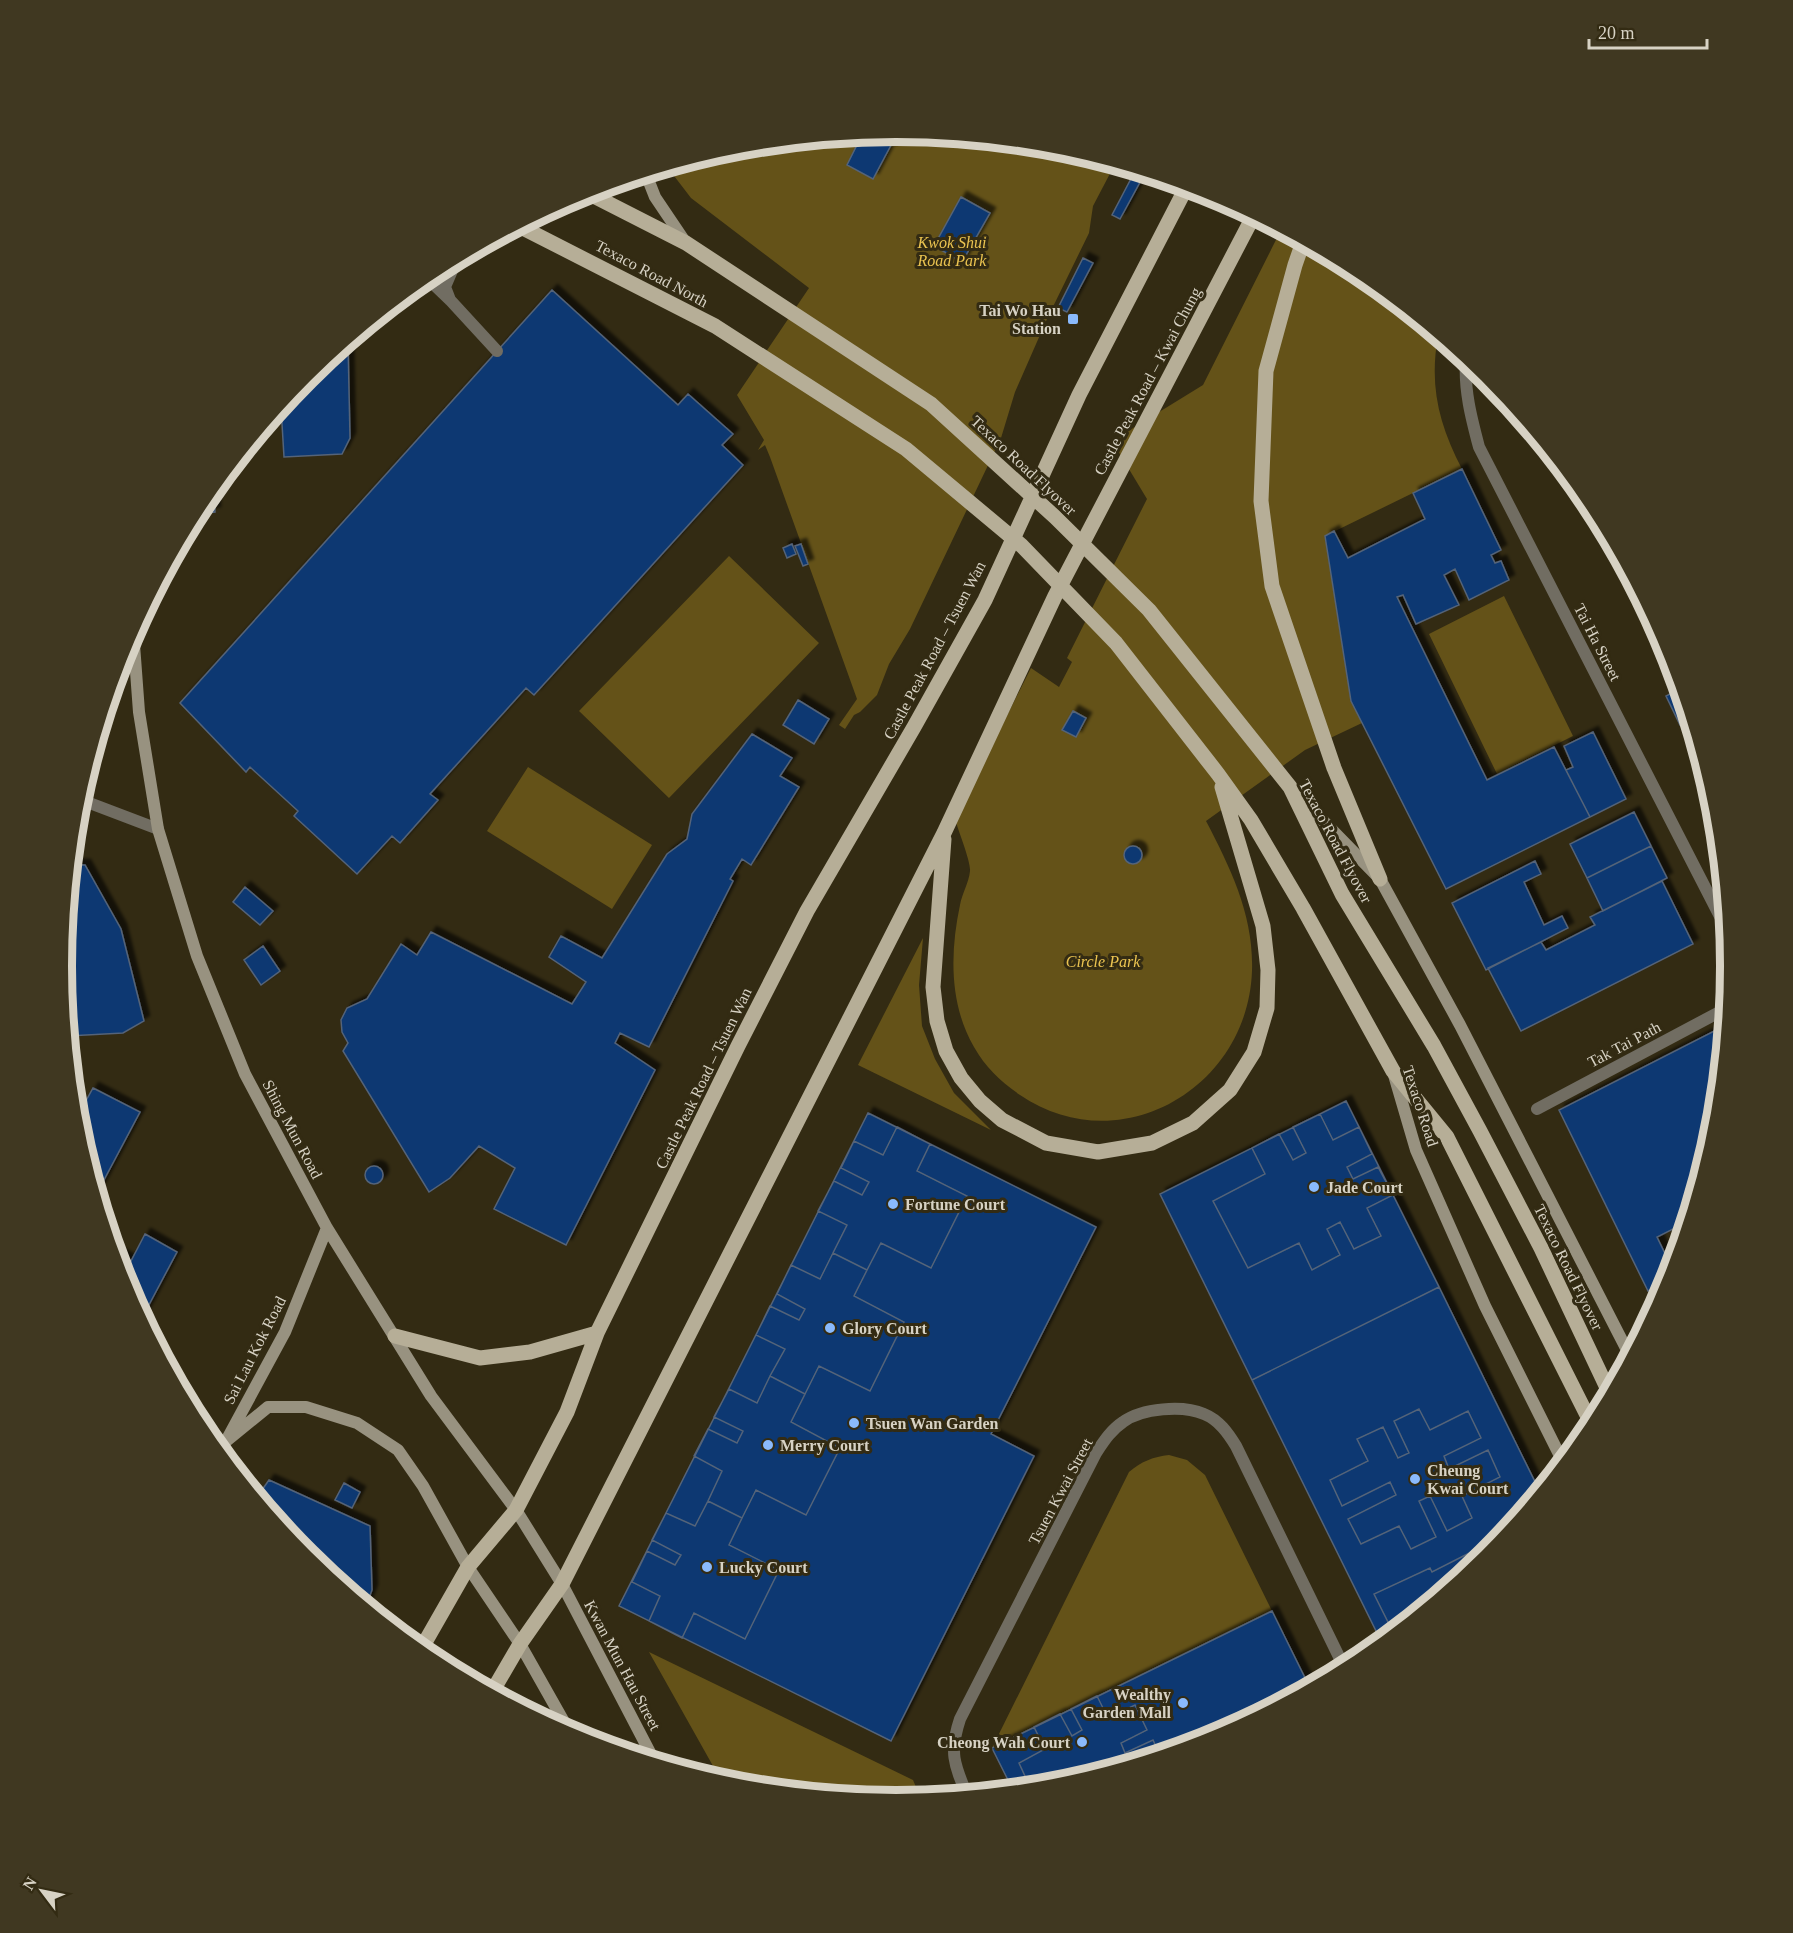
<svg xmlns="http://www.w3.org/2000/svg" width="1793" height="1933" font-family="Georgia,serif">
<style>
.green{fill:#645218}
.building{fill:#0b3972;stroke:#546379;stroke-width:1.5;filter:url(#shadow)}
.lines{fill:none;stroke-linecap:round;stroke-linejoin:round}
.service{stroke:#716d62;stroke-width:12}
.pedestrian{stroke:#716d62;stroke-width:12}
.minor{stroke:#716d62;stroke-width:12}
.secondary{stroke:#989280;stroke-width:12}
.primary{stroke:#b6ae97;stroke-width:15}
.poi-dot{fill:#8abafc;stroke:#332b13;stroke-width:2}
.labels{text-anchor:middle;stroke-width:6;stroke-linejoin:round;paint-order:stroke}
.park-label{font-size:16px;font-style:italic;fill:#eac350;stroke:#332b13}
.street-label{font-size:16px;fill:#d7d2c4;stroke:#332b13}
.poi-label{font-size:16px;font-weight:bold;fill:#d7d2c4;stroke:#332b13;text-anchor:start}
.rim{fill:none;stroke:#d7d2c4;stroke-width:8}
</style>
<defs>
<filter id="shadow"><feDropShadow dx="5.5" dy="-5.5" stdDeviation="1.5" flood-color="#0009"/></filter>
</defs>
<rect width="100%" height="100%" fill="#332b13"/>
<path class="green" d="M897,132L1060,148L1115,164L1093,206L1089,233L1047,319L1015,392L1001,438L910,629L889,664L877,695L860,712L854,715L845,729L839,725L857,699L770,457L765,445L758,450L764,440L737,395L809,288L691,198L668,168L734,147Z
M1281,230L1361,272L1438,336C1429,386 1439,425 1462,469L1325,536L1351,701L1362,723L1305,750L1206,821C1231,869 1254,916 1252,971C1248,1088 1120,1163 1020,1095C1000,1081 986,1068 974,1047C949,1004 950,952 960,905C962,894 969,882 970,871C971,862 958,830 955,819L1031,668L1059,687L1072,662L1067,658L1147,499L1112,441L1203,385Z
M729,556L819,643L669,798L579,711Z
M1504,596L1573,736L1497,774L1429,634Z
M528,767L652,845L612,909L487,831Z
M923,938L919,985L922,1026L935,1059L954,1093L991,1130L858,1065Z
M1169,1455L1187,1460L1205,1475L1272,1611L992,1748L1129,1472C1142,1461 1153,1457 1169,1455Z
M649,1652L913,1780L921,1799L896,1801L733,1785L722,1782Z"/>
<path class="building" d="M898,132L873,179L847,165L862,135Z
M1135,171L1145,173L1120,219L1112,215Z
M961,197L990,213L962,262L934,246Z
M1083,258L1093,263L1067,312L1058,308Z
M552,290L678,405L688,394L733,434L722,445L743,465L534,695L526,688L430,794L438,800L400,843L392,836L357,874L294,816L298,811L250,767L246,772L180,703Z
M348,342L350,438L342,454L284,457L281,407L306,376Z
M1462,469L1501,550L1491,555L1495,563L1501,561L1509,580L1469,600L1455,569L1444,575L1459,605L1416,624L1403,595L1397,597L1487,780L1554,747L1590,817L1446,889L1351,701L1325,536L1334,531L1348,558L1425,519L1413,493Z
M214,488L215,512L196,514L202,502Z
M792,544L796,554L787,558L783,548Z
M801,544L808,564L803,566L795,546Z
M1681,688L1690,720L1680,725L1666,696Z
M798,700L829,719L814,744L783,725Z
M1073,711L1086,718L1076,737L1062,730Z
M1593,732L1626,799L1590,817L1566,770L1573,767L1564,746Z
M752,734L792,758L780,776L799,787L751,865L742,859L730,879L733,881L649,1047L620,1033L615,1043L655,1070L566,1245L494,1209L515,1168L479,1146L450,1178L429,1192L343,1051L348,1043L342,1032L341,1020L347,1008L367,999L401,944L417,955L431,932L572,1004L586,982L549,957L561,936L602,958L667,854L687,839L692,814Z
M1634,812L1651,846L1587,878L1570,844Z
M1124 855a9 9 0 1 1 18 0a9 9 0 1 1-18 0Z
M1651,846L1667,878L1603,911L1587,878Z
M1535,861L1541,874L1524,882L1544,925L1562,916L1568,928L1486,970L1452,903Z
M71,865H85L121,929L144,1021L123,1033L68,1036L62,966Z
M1662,881L1693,944L1521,1031L1488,968L1541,942L1546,950L1595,925L1590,917Z
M245,887L273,911L260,925L233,902Z
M263,946L280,971L261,985L244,960Z
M1726,1025L1715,1130L1687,1222L1657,1237L1673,1270L1670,1280L1648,1291L1559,1110Z
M93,1088L140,1112L97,1193L77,1129L76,1119Z
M1346,1101L1439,1287L1252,1380L1160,1194Z
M868,1113L1096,1227L991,1434L1034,1456L891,1741L619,1606Z
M1320,1114L1333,1140L1359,1127L1372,1154L1347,1167L1353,1179L1378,1167L1393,1195L1367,1208L1381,1236L1354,1249L1340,1222L1327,1229L1340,1255L1312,1270L1299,1243L1248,1268L1213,1201L1265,1174L1252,1148L1279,1134L1293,1160L1306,1153L1293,1127Z
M897,1127L930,1144L917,1171L967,1196L931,1268L881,1243L867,1270L833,1253L847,1225L818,1211L834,1181L862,1195L869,1182L841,1168L854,1141L883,1155Z
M365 1175a9 9 0 1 1 18 0a9 9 0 1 1-18 0Z
M145,1234L177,1252L142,1318L125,1286L115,1252L131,1261Z
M833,1253L867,1270L854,1296L904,1322L870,1391L819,1366L805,1394L770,1376L785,1349L756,1335L770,1306L799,1320L805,1309L777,1294L791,1265L820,1279Z
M1439,1287L1540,1492L1487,1557L1382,1643L1252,1380Z
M770,1376L805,1394L791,1422L840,1448L806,1515L756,1490L742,1518L708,1501L722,1471L694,1456L708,1429L737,1443L743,1431L714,1417L729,1389L757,1403Z
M1419,1409L1430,1430L1468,1411L1481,1438L1444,1456L1449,1469L1488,1450L1500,1477L1462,1496L1472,1518L1447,1531L1430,1496L1419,1501L1436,1537L1411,1549L1399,1526L1361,1544L1348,1519L1396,1495L1390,1482L1342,1506L1330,1480L1368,1461L1357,1439L1383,1427L1398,1458L1409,1453L1394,1421Z
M269,1480L370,1526L372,1590L366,1606L306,1557L257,1497Z
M344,1483L360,1492L352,1508L335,1500Z
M708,1501L742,1518L729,1545L779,1570L745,1639L694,1613L682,1638L649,1621L660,1596L632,1582L647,1551L675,1565L681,1555L652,1540L666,1513L695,1526Z
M1489,1543L1492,1547L1496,1545L1487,1557L1467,1573L1456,1580L1457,1582L1394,1634L1374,1594L1430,1568L1432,1572Z
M1272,1611L1310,1688L1216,1738L1059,1786L1013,1790L992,1748Z
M1097,1696L1108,1718L1135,1705L1147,1730L1121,1743L1125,1753L1153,1740L1160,1755L1060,1785L1063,1784L1057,1773L1030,1787L1019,1763L1045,1749L1034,1727L1060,1714L1072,1736L1082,1730L1071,1709Z"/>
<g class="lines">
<path class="service" d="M426,277L451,301L497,351
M450,300L445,287L457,259
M79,799L158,829"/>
<path class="pedestrian" d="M1537,1109L1727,1008"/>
<path class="minor" d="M1466,359C1464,390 1471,417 1479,447L1728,932
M967,1795C954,1764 949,1752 960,1719L1096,1453C1104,1441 1111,1430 1123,1422C1142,1408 1183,1405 1204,1414C1219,1420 1228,1433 1236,1446L1345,1669"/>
<path class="secondary" d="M646,174L655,197L686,243
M133,631L139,712L158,829L197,956L245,1074L327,1228L431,1396L516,1510L562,1584L655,1762
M1295,792L1380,879L1460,1025L1630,1356
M1394,1075L1416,1150L1485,1306L1564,1464
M225,1442L268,1407H306L357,1423L398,1450L423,1486L468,1567L520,1644L572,1736
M220,1452L285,1332L327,1228"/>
<path class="primary" d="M586,192L686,243L931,404L1055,517L1149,610L1290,787L1342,894L1434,1046L1480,1131L1541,1248L1610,1394
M519,226L715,326L906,449L1021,545L1116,643L1218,774L1251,820L1303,908L1393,1071L1447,1137L1593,1427
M1303,242L1295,265L1266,371L1261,501L1272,586L1334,768L1380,879
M944,839L933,987L937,1021L946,1051L961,1078L980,1101L1002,1120L1046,1143L1098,1152L1152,1143L1193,1123L1230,1090L1254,1052L1267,1008L1268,970L1263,926L1222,787
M395,1336L480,1358L530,1352L597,1333
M420,1651L468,1567L516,1510L567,1412L597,1333L738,1046L807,911L914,727L985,600L1079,395L1187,186
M492,1692L520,1644L562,1584L944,833L1055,596L1254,215"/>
</g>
<g class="poi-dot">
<rect x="1067" y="313" width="12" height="12" rx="3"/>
<circle cx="1314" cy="1187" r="6"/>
<circle cx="893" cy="1204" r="6"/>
<circle cx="830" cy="1328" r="6"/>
<circle cx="854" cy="1423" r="6"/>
<circle cx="768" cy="1445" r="6"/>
<circle cx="1415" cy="1479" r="6"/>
<circle cx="707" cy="1567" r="6"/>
<circle cx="1183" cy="1703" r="6"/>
<circle cx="1082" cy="1742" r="6"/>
</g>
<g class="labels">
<g class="park-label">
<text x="952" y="248">Kwok Shui<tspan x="952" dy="18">Road Park</tspan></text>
<text x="1103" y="967">Circle Park</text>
</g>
<g class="street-label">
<text transform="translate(652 273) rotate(28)" y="6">Texaco Road North</text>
<text transform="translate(1147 381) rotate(-62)" y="6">Castle Peak Road – Kwai Chung</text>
<text transform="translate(1024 465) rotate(43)" y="6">Texaco Road Flyover</text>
<text transform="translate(1598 642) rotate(63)" y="6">Tai Ha Street</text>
<text transform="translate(934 650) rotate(-62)" y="6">Castle Peak Road – Tsuen Wan</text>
<text transform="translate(1336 841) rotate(62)" y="6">Texaco Road Flyover</text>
<text transform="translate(1624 1044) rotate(-28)" y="6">Tak Tai Path</text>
<text transform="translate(703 1078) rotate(-64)" y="6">Castle Peak Road – Tsuen Wan</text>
<text transform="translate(1421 1106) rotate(72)" y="6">Texaco Road</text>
<text transform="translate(293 1129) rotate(62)" y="6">Shing Mun Road</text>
<text transform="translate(1569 1267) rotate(64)" y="6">Texaco Road Flyover</text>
<text transform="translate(254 1350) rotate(-63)" y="6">Sai Lau Kok Road</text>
<text transform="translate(1060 1491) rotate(-62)" y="6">Tsuen Kwai Street</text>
<text transform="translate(623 1665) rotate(62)" y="6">Kwan Mun Hau Street</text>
</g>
<g class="poi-label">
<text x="1061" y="316" text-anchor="end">Tai Wo Hau<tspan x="1061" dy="18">Station</tspan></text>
<text x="1326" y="1193">Jade Court</text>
<text x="905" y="1210">Fortune Court</text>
<text x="842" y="1334">Glory Court</text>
<text x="866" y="1429">Tsuen Wan Garden</text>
<text x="780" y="1451">Merry Court</text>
<text x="1427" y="1476">Cheung<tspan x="1427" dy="18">Kwai Court</tspan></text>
<text x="719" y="1573">Lucky Court</text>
<text x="1171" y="1700" text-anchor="end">Wealthy<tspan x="1171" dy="18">Garden Mall</tspan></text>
<text x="1070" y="1748" text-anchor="end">Cheong Wah Court</text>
</g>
</g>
<path d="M0 0H1793V1933H0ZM72 966a824 824 0 1 1 1648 0a824 824 0 1 1-1648 0Z" fill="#403821" fill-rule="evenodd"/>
<path class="rim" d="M72 966a824 824 0 1 1 1648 0a824 824 0 1 1-1648 0Z"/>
<g transform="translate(42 1891) rotate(302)" stroke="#332b13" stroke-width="4.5" paint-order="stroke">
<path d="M0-4.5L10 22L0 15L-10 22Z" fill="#d7d2c4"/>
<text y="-9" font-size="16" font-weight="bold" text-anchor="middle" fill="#d7d2c4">N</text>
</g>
<path d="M1589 39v9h118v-9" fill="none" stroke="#d7d2c4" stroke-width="3"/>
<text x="1598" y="39" font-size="18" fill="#d7d2c4" stroke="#332b13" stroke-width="4.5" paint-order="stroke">20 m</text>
</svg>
